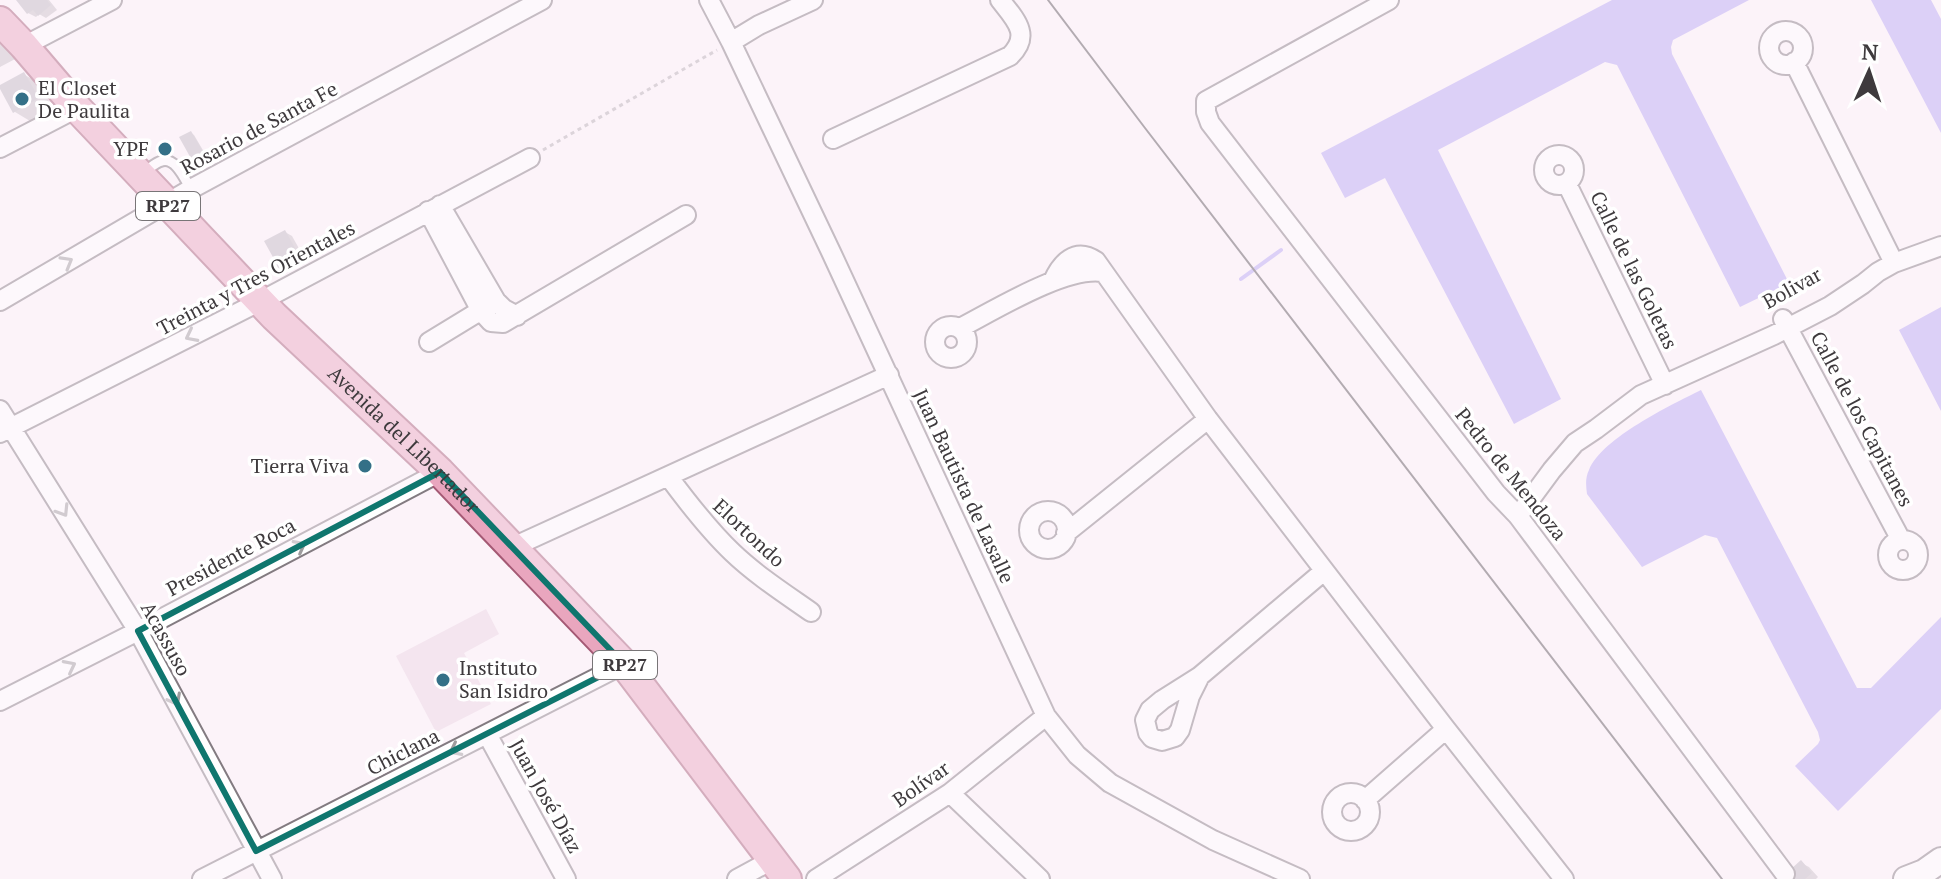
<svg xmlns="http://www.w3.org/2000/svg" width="1941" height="879" font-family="'PT Serif',serif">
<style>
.built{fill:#f4e5ef}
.water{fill:#b6a6f3}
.shadow{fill:#0003}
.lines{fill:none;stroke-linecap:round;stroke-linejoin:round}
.stream{stroke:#b6a6f3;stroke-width:4}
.building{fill:#bfb9c1}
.lane-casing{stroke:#837b81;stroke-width:13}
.street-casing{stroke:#837b81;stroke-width:22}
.secondary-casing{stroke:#837b81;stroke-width:28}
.primary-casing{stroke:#a45974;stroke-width:32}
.path{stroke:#b6afb4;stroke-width:3;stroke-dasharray:4 4;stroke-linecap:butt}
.lane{stroke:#fff;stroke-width:9}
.street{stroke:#fff;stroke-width:18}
.secondary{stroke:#fff;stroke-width:24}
.primary{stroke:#e9a6be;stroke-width:28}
.tram{stroke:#5b565a;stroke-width:2}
.oneway{stroke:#9e9c9e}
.marked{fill:none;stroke:#0f766e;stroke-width:6;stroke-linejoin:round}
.poi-dot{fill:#347087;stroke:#fff;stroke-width:3}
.labels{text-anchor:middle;stroke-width:7;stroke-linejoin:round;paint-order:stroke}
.shield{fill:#fff;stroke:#787577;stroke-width:2}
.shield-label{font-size:18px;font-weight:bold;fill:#3e3a3d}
.poi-label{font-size:20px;fill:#3e3a3d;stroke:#fff;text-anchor:start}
.street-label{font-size:20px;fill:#3e3a3d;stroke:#fff}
</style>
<rect width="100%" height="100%" fill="#fcf3f9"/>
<path class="built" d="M486,609L499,634L464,653L491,704L436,732L396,656Z"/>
<path class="water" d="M1612,0H1749L1673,40L1671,47L1672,54L1789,283L1740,307L1617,65L1605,62L1438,150L1561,399L1514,424L1385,178L1345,198L1321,153Z
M1871,0H1931L1941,19V133Z
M1941,307V411L1899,330Z
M1701,390L1857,688H1871L1941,617V709L1838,811L1795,766L1818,744L1820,740L1818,732L1717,538L1705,535L1642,567L1587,494C1586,486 1585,478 1589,470C1602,438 1671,405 1701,390Z"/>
<path class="shadow" d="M18,0H49L57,10L46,18L39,14L36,17L28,13Z
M2,40L17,58L0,67V42Z
M23,74L39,83L53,108L30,121L15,112Z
M191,133L194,135L207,157L198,162L195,161Z
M285,232L292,236L306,261L285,272L277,268Z
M1801,863L1809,867L1818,877L1816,879H1783Z"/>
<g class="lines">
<path class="stream" d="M1241,279L1281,250"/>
</g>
<path class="building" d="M16,0H47L51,5L38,16L33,10L27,14Z
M24,72L39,98L13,113L0,89V85Z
M191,131L205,155L193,162L179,137Z
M285,230L300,257L276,269L272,262L274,259L264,241Z
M1801,860L1812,873L1805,879H1780Z"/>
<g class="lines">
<defs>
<path id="lane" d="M144,172C149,169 156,162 162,161C176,157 185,180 191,189"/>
<path id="street" d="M709,0L731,42L831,252L1046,716L1077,755L1110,783L1213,840L1300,879
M1389,0L1206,101V112L1210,123L1496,493L1518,516L1785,874
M1769 48a17 17 0 1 1 34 0a17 17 0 1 1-34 0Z
M731,42L759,25L813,0
M24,46L112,0
M1794,62L1894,263
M833,139L1010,56C1032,35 1015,19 1000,0
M0,148L77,108
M1544 170a15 15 0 1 1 30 0a15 15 0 1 1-30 0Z
M1567,184L1665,385
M440,205L496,301L504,309L517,316
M428,211L481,311L491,322L503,323L686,215
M1053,281C1061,263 1075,247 1096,261L1208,419L1446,729L1564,879
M0,301L191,189L542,0
M1783,319L1901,540
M935 342a16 16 0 1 1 32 0a16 16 0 1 1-32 0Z
M960,328C995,310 1064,267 1102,272
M429,342L488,306
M0,410L138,631L272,879
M0,433L261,301L530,158
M668,476C688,503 708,529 732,552C756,575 784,593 811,612
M1029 530a19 19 0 1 1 38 0a19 19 0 1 1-38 0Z
M1518,516L1552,470L1575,443L1596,429L1641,395L1774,335L1830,306L1863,284L1878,272L1894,263L1941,246
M1066,533L1208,419
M1888 555a15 15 0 1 1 30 0a15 15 0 1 1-30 0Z
M513,547L889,375
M1200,676L1190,696L1180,730L1175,737L1162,741L1152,738L1148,733L1145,720L1150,710L1162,700L1200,676L1324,571
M0,701L138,631L440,472
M487,734L566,879
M950,793L1040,879
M1332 812a19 19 0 1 1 38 0a19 19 0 1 1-38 0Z
M1365,800L1446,729
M202,879L624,664
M737,879L772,860
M816,879L950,793L1046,716"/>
<path id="secondary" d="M1906,879L1924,872L1941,860"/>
<g id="primary">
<path id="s1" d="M0,21L24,46L77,108L274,316L440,472L624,664L787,879"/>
</g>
</defs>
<use href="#lane" class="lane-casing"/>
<use href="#street" class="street-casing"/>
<use href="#secondary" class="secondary-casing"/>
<use href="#primary" class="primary-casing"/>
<path class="path" d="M543,150L717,50"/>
<use href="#lane" class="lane"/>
<use href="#street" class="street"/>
<use href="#secondary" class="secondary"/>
<use href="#primary" class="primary"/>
<path class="tram" d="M1048,0L1145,128L1722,879"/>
</g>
<defs><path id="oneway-chevron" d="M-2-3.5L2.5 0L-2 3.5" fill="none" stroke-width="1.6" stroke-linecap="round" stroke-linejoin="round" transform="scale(2)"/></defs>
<g class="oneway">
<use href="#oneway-chevron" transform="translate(67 262) rotate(-30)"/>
<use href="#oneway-chevron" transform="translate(191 336) rotate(153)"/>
<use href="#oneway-chevron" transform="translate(63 511) rotate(58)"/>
<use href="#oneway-chevron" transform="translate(300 546) rotate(-28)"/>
<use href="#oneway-chevron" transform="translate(70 666) rotate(-27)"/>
<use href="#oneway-chevron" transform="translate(175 700) rotate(62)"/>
<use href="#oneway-chevron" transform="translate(455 750) rotate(153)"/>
</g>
<path d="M0 0H1941V879H0ZM440,472L624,664L256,851L138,631Z" fill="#fcf3f9" fill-opacity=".55" fill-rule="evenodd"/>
<path class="marked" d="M440,472L624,664L256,851L138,631Z"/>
<g class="poi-dot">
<circle cx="22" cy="99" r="8"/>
<circle cx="165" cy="149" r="8"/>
<circle cx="365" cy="466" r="8"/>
<circle cx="443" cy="680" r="8"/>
</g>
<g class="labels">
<g class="shield">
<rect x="136" y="192" width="64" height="28" rx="6"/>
<rect x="593" y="651" width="64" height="28" rx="6"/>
</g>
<g class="shield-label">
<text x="168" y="212">RP27</text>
<text x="625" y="671">RP27</text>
</g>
<g class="poi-label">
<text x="38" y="95">El Closet<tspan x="38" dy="23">De Paulita</tspan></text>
<text x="149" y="156" text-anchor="end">YPF</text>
<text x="349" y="473" text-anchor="end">Tierra Viva</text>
<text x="459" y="675">Instituto<tspan x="459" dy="23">San Isidro</tspan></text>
</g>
<g class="street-label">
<text transform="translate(259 128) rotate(-28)" y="7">Rosario de Santa Fe</text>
<text transform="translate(1634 270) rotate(64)" y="7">Calle de las Goletas</text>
<text transform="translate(256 278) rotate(-28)" y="7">Treinta y Tres Orientales</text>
<text transform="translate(1792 288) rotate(-29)" y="7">Bolivar</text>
<text transform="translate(1862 419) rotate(62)" y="7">Calle de los Capitanes</text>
<text dy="7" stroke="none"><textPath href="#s1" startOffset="582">Avenida del Libertador</textPath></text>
<text transform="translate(1511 474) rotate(51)" y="7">Pedro de Mendoza</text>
<text transform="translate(964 486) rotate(65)" y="7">Juan Bautista de Lasalle</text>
<text transform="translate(749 533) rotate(43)" y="7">Elortondo</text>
<text transform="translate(231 557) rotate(-28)" y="7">Presidente Roca</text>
<text transform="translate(166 639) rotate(61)" y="7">Acassuso</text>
<text transform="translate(403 752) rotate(-27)" y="7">Chiclana</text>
<text transform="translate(921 784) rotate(-35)" y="7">Bolívar</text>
<text transform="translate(546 796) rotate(61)" y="7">Juan José Díaz</text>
</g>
</g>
<g transform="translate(1869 72) rotate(3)" stroke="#ffffff" stroke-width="6" paint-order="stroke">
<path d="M0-6L14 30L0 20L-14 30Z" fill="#3e3a3d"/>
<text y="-12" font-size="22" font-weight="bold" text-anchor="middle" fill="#3e3a3d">N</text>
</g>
</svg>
